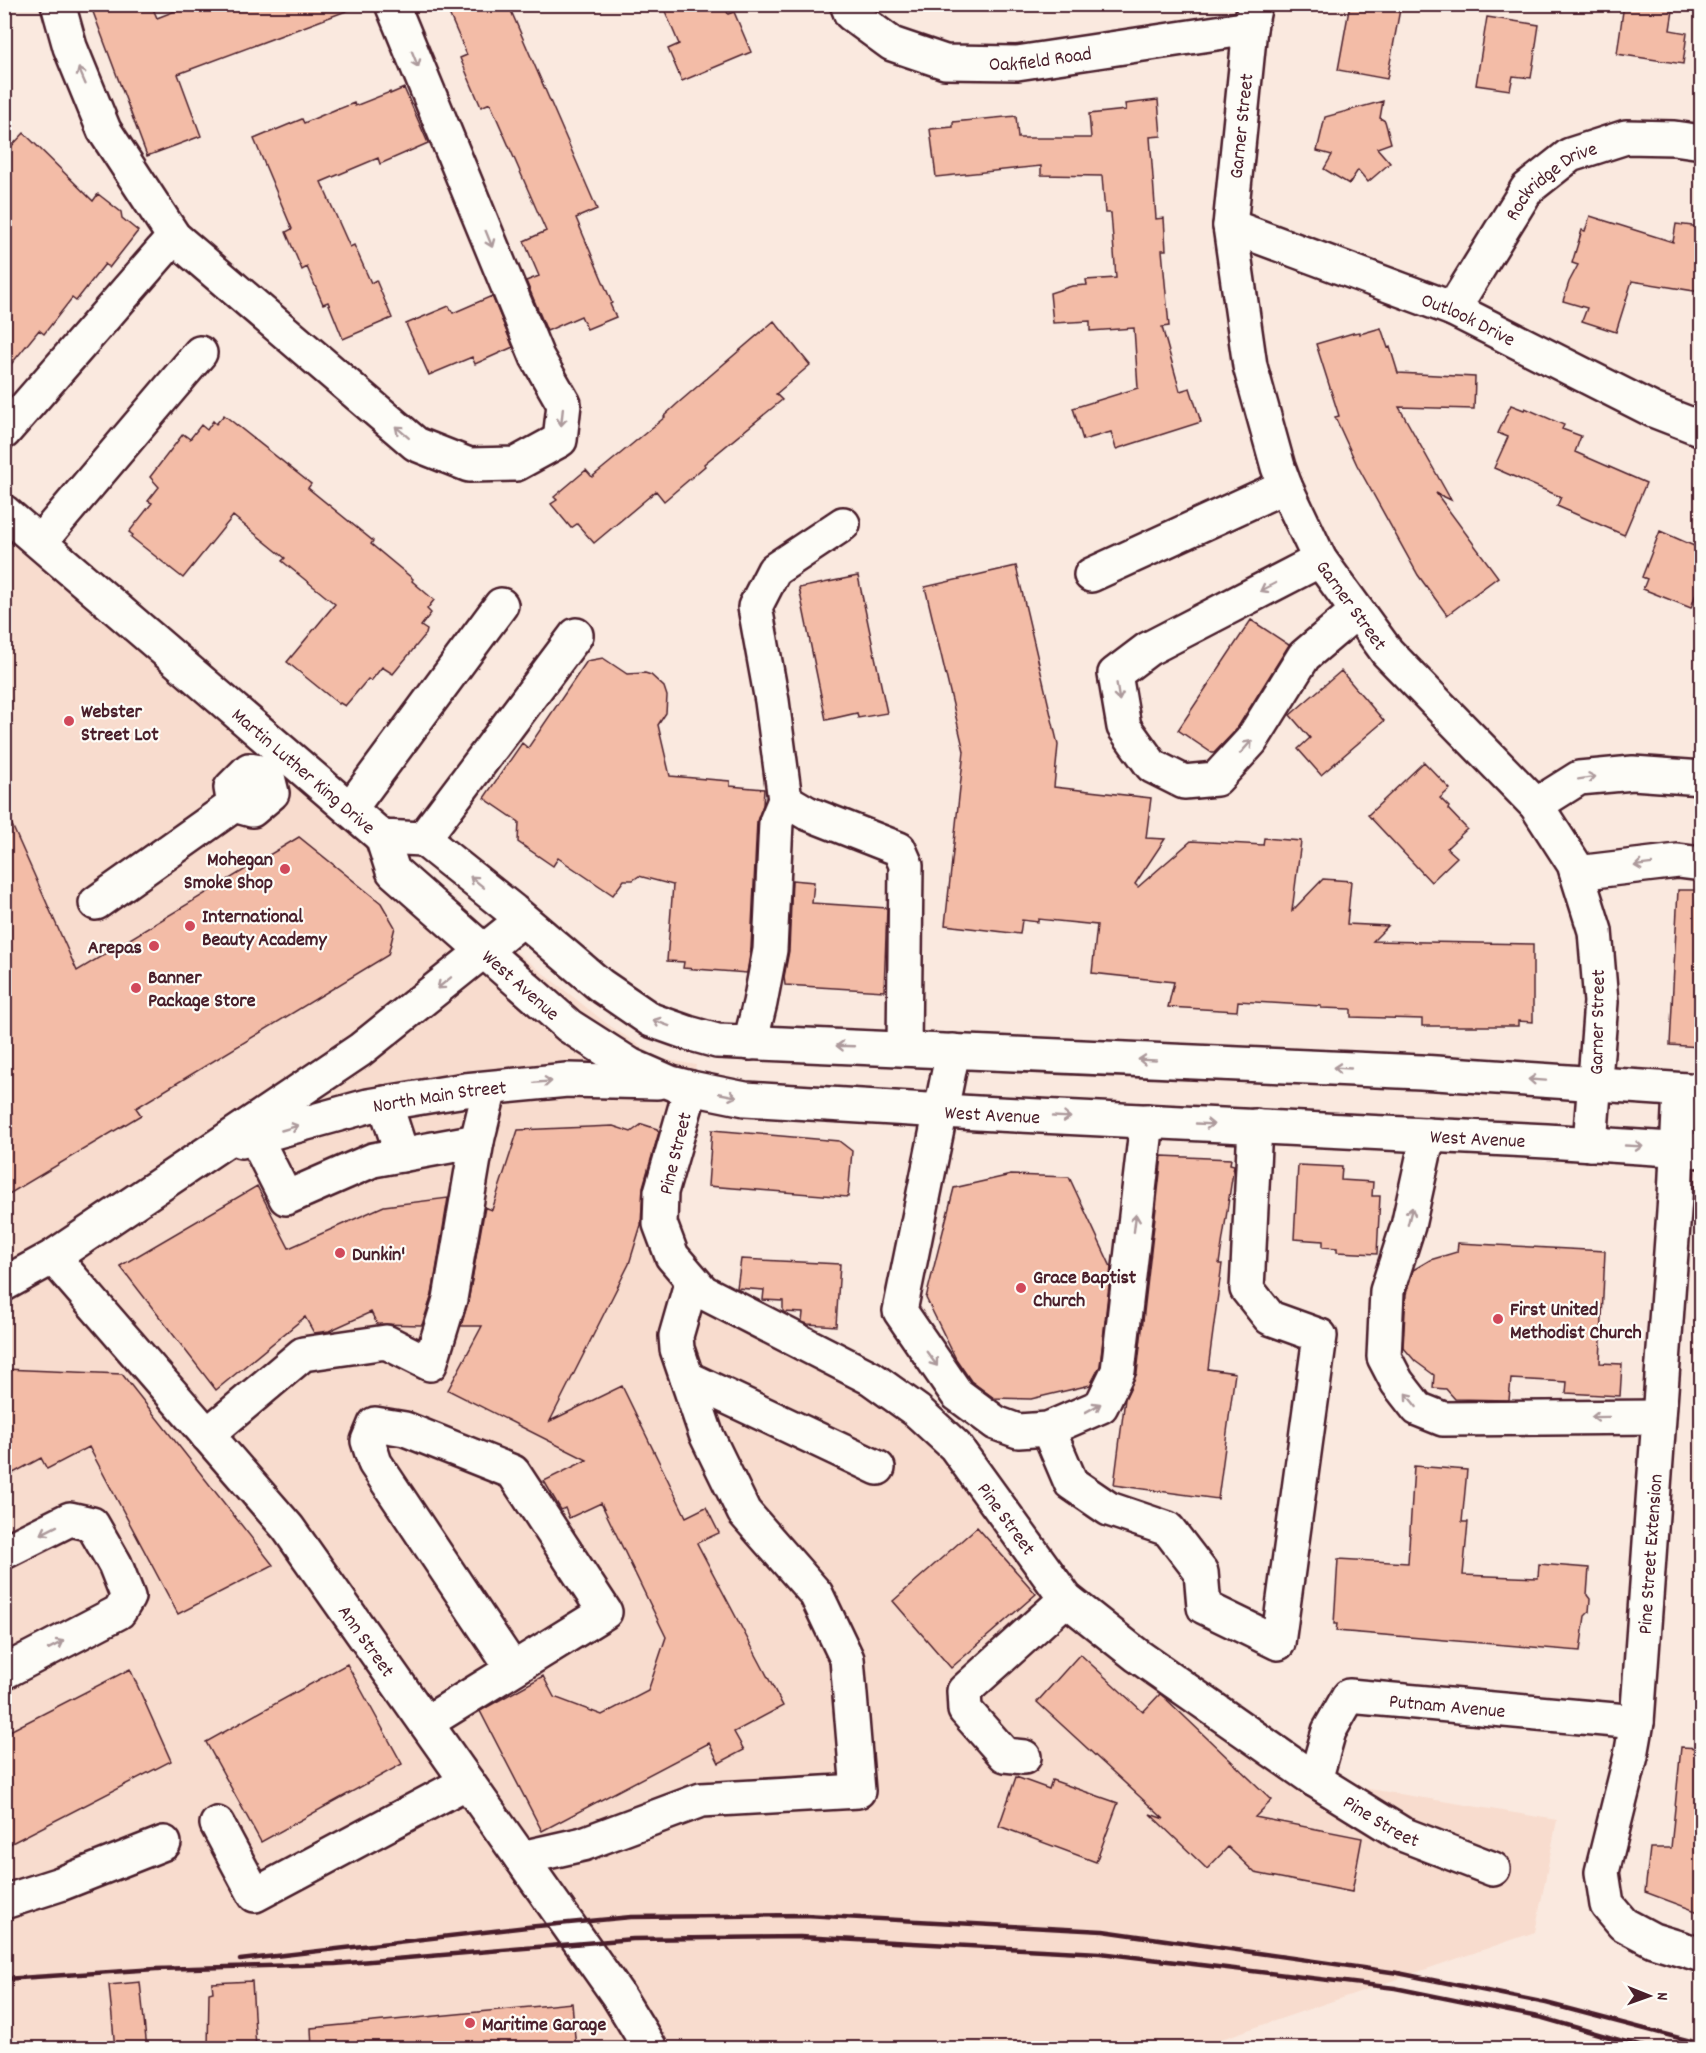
<svg xmlns="http://www.w3.org/2000/svg" width="1706" height="2053" font-family="Dekko,sans-serif">
<style>
.built{fill:#f8dcce}
.building{fill:#f3bca7;stroke:#4a1f2b;stroke-width:1.5}
.lines{fill:none;stroke-linecap:round;stroke-linejoin:round}
.minor-casing{stroke:#4a1f2b;stroke-width:38}
.major-casing{stroke:#4a1f2b;stroke-width:38}
.minor{stroke:#fdfcf7;stroke-width:33}
.major{stroke:#fdfcf7;stroke-width:33}
.rail{stroke:#4a1f2b;stroke-width:4.5}
.oneway{stroke:#ac999b}
.poi-dot{fill:#d1495b;stroke:#fdfcf7;stroke-width:2}
.labels{text-anchor:middle;stroke-width:4.5;stroke-linejoin:round;paint-order:stroke}
.street-label{font-size:20px;fill:#4a1f2b;stroke:#fdfcf7}
.poi-label{font-size:20px;font-weight:bold;fill:#4a1f2b;stroke:#fdfcf7;text-anchor:start}
</style>
<rect width="100%" height="100%" fill="#fae9df"/>
<filter id="ink" filterUnits="userSpaceOnUse"><feTurbulence type="fractalNoise" baseFrequency=".0167" numOctaves="2"/><feDisplacementMap in="SourceGraphic" scale="12" xChannelSelector="R" yChannelSelector="G"/><feConvolveMatrix kernelMatrix="1 2 1 2 8 2 1 2 1" color-interpolation-filters="sRGB"/></filter>
<g filter="url(#ink)">
<path class="built" d="M4,512L495,935L606,1023L658,1058L696,1065L661,1192L672,1256L917,1411L1066,1599L1315,1780L1557,1820L1535,1932L1195,2048H5Z"/>
<path class="building" d="M90,4H151L157,18L193,4H357V7L178,74L201,136L147,156Z
M445,4H508L597,209L576,218L612,303L610,304L616,317L587,329L581,316L547,331L526,281L539,276L524,241L546,231L490,103L481,107L460,58L467,55Z
M662,4H724L728,14L734,12L751,52L682,81L668,49L679,44Z
M1350,4H1401L1387,79L1338,70Z
M1624,4H1674L1670,30L1687,33L1683,64L1617,54Z
M1487,17L1539,25L1531,78L1513,76L1510,90L1476,85Z
M404,88L428,143L380,164L378,158L321,182L350,247L354,245L371,283L376,280L392,318L343,339L328,302L323,304L307,267L302,270L286,232L292,229L254,139L302,119L304,123L339,108V109L354,103L355,106L390,92V94Z
M1158,100L1161,136L1150,137L1156,219L1164,218L1166,250H1162L1169,326L1162,327L1180,391L1190,388L1201,422L1116,449L1111,432L1083,440L1073,408L1138,388L1134,328L1090,331V321L1053,323L1050,293L1072,286L1087,285L1086,280L1116,278L1111,213H1105L1102,176L1041,175V166L936,177L930,129L953,127V122L1016,116L1018,138H1091L1089,114L1126,110L1125,104Z
M1383,101L1380,118L1385,121L1391,143L1377,148L1390,163L1368,182L1358,170L1349,184L1324,169L1332,155L1317,151L1325,117Z
M24,133L93,201L98,194L121,212L122,218L138,231L109,268L105,264L76,301L72,298L44,334L39,330L4,373V154Z
M1590,216L1673,242L1676,224L1701,227V292L1632,281L1616,332L1582,321L1587,308L1563,301L1569,282L1578,265L1572,263L1582,230L1585,231Z
M492,296L513,347L475,364L472,357L429,375L406,324L449,306L453,313Z
M774,321L810,365L776,394L782,400L704,464L705,466L664,501L656,491L594,543L577,524L571,528L551,504L557,500L554,497L586,470L592,477L665,417L664,416L677,404Z
M1381,328L1388,348L1390,347L1398,373L1475,377L1474,409L1399,407L1451,500L1436,493L1498,577L1447,615L1418,575L1357,465L1335,417L1339,416L1316,344L1353,333L1360,332V334Z
M1511,405L1524,410L1525,408L1564,425L1562,429L1581,436L1575,452L1646,483L1624,535L1557,506L1561,497L1494,468L1508,437L1498,433Z
M224,415L311,484L308,488L373,541L371,544L413,579L412,581L434,600L427,609L431,613L421,626L427,630L426,634L393,674L382,667L371,681L368,679L345,706L340,703L339,704L287,662L335,604L282,561L285,558L233,516L183,578L131,537L133,535L129,532L152,503L148,501L159,487L150,477L183,434L190,439L201,425L207,430L213,421L216,424Z
M1660,531L1701,549V579L1691,608L1643,589L1647,579L1642,577Z
M1016,566L1058,745L1054,787L1151,798L1146,838L1165,839L1135,884L1138,887L1191,841L1263,845L1264,838L1301,841L1292,911L1323,879L1351,881L1347,924L1388,926L1373,941L1533,944V1022L1518,1021V1026H1422V1019L1351,1017V1009L1321,1008V1006L1238,1001L1237,1011L1168,1007L1174,982L1092,973L1097,925L1038,919V922L1022,920L1020,934L945,925L964,751L925,587Z
M858,576L887,713L858,718L857,713L826,720L799,588Z
M1251,620L1289,645L1236,730L1214,753H1212L1178,730Z
M603,658L627,674L645,673L651,675L664,687L667,696L666,713L658,725L670,776L730,781V786L764,789L763,805L757,821L751,948L747,973L683,968L684,962L667,961L673,885L639,876L633,880H624L613,895L558,858L553,866L518,842L519,822L484,798L522,743L528,748L587,661Z
M1341,671L1384,721L1321,775L1298,749L1310,738L1290,715Z
M1424,762L1450,789L1440,798L1449,807L1448,809L1467,829L1447,848L1457,857L1431,882L1368,815Z
M4,807L77,971L299,837L381,903L395,927L388,955L136,1108L141,1115L4,1197Z
M792,880L814,882L812,903L887,908L884,991L785,985L784,977L789,951Z
M1678,890H1701V1047L1670,1045Z
M642,1124L657,1129L659,1132L643,1187L641,1225L629,1264L550,1421L622,1386L686,1517L706,1507L719,1533L697,1543L783,1706L734,1732L744,1750L719,1763L709,1743L542,1831L480,1711L543,1676L554,1697L602,1715L648,1691L666,1637L601,1503L569,1518L565,1508L561,1510L544,1481L587,1460L448,1390L482,1326H461L468,1302L485,1207L492,1210L518,1130L613,1126L631,1132Z
M712,1130L839,1141L852,1151L848,1197L708,1186Z
M1162,1156L1231,1159L1230,1164L1234,1165L1219,1264H1222L1208,1369L1235,1373L1218,1499L1114,1485L1125,1399L1137,1373Z
M1298,1165L1342,1167L1341,1180L1373,1182L1372,1196H1380L1377,1254L1337,1252V1248L1323,1247V1241L1294,1239Z
M1011,1175L1069,1177L1111,1267L1100,1366L1090,1385L1031,1399L994,1398L971,1381L956,1359L926,1298L954,1188Z
M257,1186L289,1248L384,1206L448,1198L432,1295L422,1325L377,1324L371,1312L329,1331L314,1333L305,1317L216,1390L120,1266Z
M1458,1243L1605,1251L1600,1363L1622,1364L1620,1396L1566,1393L1567,1382L1511,1379L1509,1400L1455,1399L1446,1389L1433,1388L1434,1375L1415,1361L1403,1347L1406,1294L1413,1270L1430,1260L1457,1252Z
M741,1259L840,1264L836,1326L808,1324L802,1322L803,1313L783,1312V1301L763,1300L764,1290L737,1288Z
M4,1369L122,1374L273,1565L178,1614L89,1447L47,1469L41,1458L4,1478Z
M1414,1466L1467,1470L1462,1522H1468L1463,1575L1538,1578L1539,1564L1589,1568L1587,1595L1590,1599L1589,1612L1585,1616L1580,1651L1336,1631L1337,1624H1334L1338,1559L1408,1563Z
M977,1527L1036,1594L951,1668L893,1601Z
M1080,1654L1143,1712L1160,1694L1165,1698L1272,1800L1255,1817L1362,1838L1352,1892L1255,1873L1228,1847L1207,1869L1150,1814L1164,1819L1037,1702Z
M347,1664L402,1764L261,1842L206,1742Z
M130,1669L171,1761L4,1847V1734Z
M1681,1747L1701,1748V1913L1645,1892L1650,1848H1671Z
M1016,1777L1049,1789L1052,1780L1118,1803L1096,1862L999,1826Z
M252,1981L256,2049H208L209,1993L213,1992L212,1983Z
M140,1982L147,2049H115L109,1985Z
M572,2003L576,2049H312L311,2028Z"/>
<g class="lines">
<defs>
<g id="minor">
<path d="M58,4L70,47L104,130L174,237L416,444L469,465L516,464L560,440L564,404L537,357L392,4"/>
<path id="s1" d="M847,4L851,14L892,44L945,62L1017,63L1250,28"/>
<path id="s2" d="M1255,4L1250,28L1230,226L1250,366L1278,467L1285,486L1320,560L1387,652L1536,805L1574,864L1595,931L1601,1002L1590,1144"/>
<path id="s3" d="M1230,226L1453,309L1653,410L1702,429"/>
<path id="s4" d="M1453,309L1527,189L1570,155L1626,137L1674,138L1702,142"/>
<path d="M4,432L174,237"/>
<path d="M40,542L200,353"/>
<path d="M1320,560L1148,649L1115,674L1124,727L1152,766L1184,782L1216,779L1251,741L1304,656L1357,611"/>
<path d="M1091,575L1285,486"/>
<path d="M785,800L772,701L755,607L774,570L843,524"/>
<path d="M234,805L252,810L272,793L267,773"/>
<path d="M234,805L231,788L249,770L267,773"/>
<path d="M1536,805L1579,778L1633,773L1702,778"/>
<path d="M350,809L501,605"/>
<path d="M423,839L576,635"/>
<path d="M1577,873L1678,861L1702,864"/>
<path d="M96,903L234,805"/>
<path d="M750,1043L760,1003L770,950L776,822L785,800L807,813L899,849L906,865L904,1049"/>
<path d="M953,1051L900,1311L957,1394L996,1423L1018,1431L1048,1429L1101,1406L1118,1371L1147,1121"/>
<path id="s5" d="M691,1088L661,1192L660,1224L672,1256L703,1292L871,1378L917,1411L955,1446L1066,1599L1138,1656L1315,1780L1402,1834L1493,1869"/>
<path d="M1680,1090L1675,1197L1637,1722L1631,1756L1602,1872L1607,1905L1623,1924L1653,1940L1702,1955"/>
<path d="M385,1103L402,1155"/>
<path d="M1428,1135L1408,1226L1387,1291L1384,1357L1397,1382L1418,1409L1443,1419L1658,1417"/>
<path d="M477,1141L490,1088"/>
<path id="s6" d="M53,1257L288,1528L617,1994L650,2048"/>
<path d="M687,1378L878,1468"/>
<path d="M1048,1429L1071,1483L1109,1509L1168,1529L1201,1572L1204,1607L1278,1643L1320,1336L1270,1318L1247,1289L1255,1126"/>
<path d="M207,1435L303,1354L386,1342L430,1364L450,1299L477,1141L373,1160L286,1198L255,1137"/>
<path d="M4,1552L70,1519L92,1524L115,1564L128,1597L119,1612L4,1672"/>
<path d="M426,1723L605,1612L513,1472L405,1429L375,1424L368,1441L375,1463L512,1668"/>
<path d="M1024,1757L1005,1755L965,1710L964,1691L1066,1599"/>
<path id="s7" d="M1315,1780L1329,1731L1349,1696L1637,1722"/>
<path d="M217,1824L255,1895L467,1782"/>
<path d="M521,1858L583,1844L701,1800L858,1791L847,1659L816,1594L744,1512L706,1434L677,1349L676,1336L692,1280"/>
<path d="M4,1902L60,1884L164,1843"/>
</g>
<g id="major">
<path id="s8" d="M4,512L382,837L423,839L513,911L600,985L651,1020L688,1033L717,1041L1421,1072L1702,1091"/>
<path id="s9" d="M382,837L393,871L569,1026L630,1065L671,1083L691,1088L745,1099L977,1113L1547,1141L1702,1151"/>
<path id="s10" d="M241,1141L368,1106L465,1090L567,1080L657,1082"/>
<path d="M4,1284L53,1257L360,1050L522,920"/>
</g>
</defs>
<use href="#minor" class="minor-casing"/>
<use href="#major" class="major-casing"/>
<use href="#minor" class="minor"/>
<use href="#major" class="major"/>
<path class="rail" d="M240,1960L527,1927L631,1917L805,1915L1103,1931L1398,1973L1546,2003L1702,2044
M4,1979L156,1969L335,1964L633,1939L800,1937L1100,1953L1395,1988L1543,2018L1647,2048"/>
</g>
<defs><path id="oneway-shaft" d="M-6 0H5M1.5-3L5.5 0L1.5 3" fill="none" stroke-width="1.6" stroke-linecap="round" stroke-linejoin="round" transform="scale(1.5)"/></defs>
<g class="oneway">
<use href="#oneway-shaft" transform="translate(415 59) rotate(68)"/>
<use href="#oneway-shaft" transform="translate(82 76) rotate(-113)"/>
<use href="#oneway-shaft" transform="translate(489 239) rotate(68)"/>
<use href="#oneway-shaft" transform="translate(562 417) rotate(96)"/>
<use href="#oneway-shaft" transform="translate(402 432) rotate(-139)"/>
<use href="#oneway-shaft" transform="translate(1268 587) rotate(153)"/>
<use href="#oneway-shaft" transform="translate(1118 692) rotate(81)"/>
<use href="#oneway-shaft" transform="translate(1246 747) rotate(-48)"/>
<use href="#oneway-shaft" transform="translate(1587 778) rotate(-9)"/>
<use href="#oneway-shaft" transform="translate(1643 865) rotate(173)"/>
<use href="#oneway-shaft" transform="translate(477 882) rotate(-141)"/>
<use href="#oneway-shaft" transform="translate(444 983) rotate(141)"/>
<use href="#oneway-shaft" transform="translate(661 1023) rotate(-160)"/>
<use href="#oneway-shaft" transform="translate(845 1046) rotate(-178)"/>
<use href="#oneway-shaft" transform="translate(1147 1060) rotate(-177)"/>
<use href="#oneway-shaft" transform="translate(1342 1068) rotate(-177)"/>
<use href="#oneway-shaft" transform="translate(1537 1080) rotate(-176)"/>
<use href="#oneway-shaft" transform="translate(543 1082) rotate(-5)"/>
<use href="#oneway-shaft" transform="translate(728 1095) rotate(11)"/>
<use href="#oneway-shaft" transform="translate(1062 1117) rotate(3)"/>
<use href="#oneway-shaft" transform="translate(1205 1124) rotate(3)"/>
<use href="#oneway-shaft" transform="translate(290 1128) rotate(-16)"/>
<use href="#oneway-shaft" transform="translate(1634 1146) rotate(3)"/>
<use href="#oneway-shaft" transform="translate(1410 1216) rotate(-76)"/>
<use href="#oneway-shaft" transform="translate(1135 1223) rotate(-83)"/>
<use href="#oneway-shaft" transform="translate(932 1359) rotate(54)"/>
<use href="#oneway-shaft" transform="translate(1411 1400) rotate(-129)"/>
<use href="#oneway-shaft" transform="translate(1093 1408) rotate(-29)"/>
<use href="#oneway-shaft" transform="translate(1600 1417) rotate(179)"/>
<use href="#oneway-shaft" transform="translate(49 1530) rotate(153)"/>
<use href="#oneway-shaft" transform="translate(56 1645) rotate(-27)"/>
</g>
</g>
<g class="poi-dot">
<circle cx="69" cy="721" r="6"/>
<circle cx="285" cy="869" r="6"/>
<circle cx="190" cy="926" r="6"/>
<circle cx="154" cy="946" r="6"/>
<circle cx="136" cy="988" r="6"/>
<circle cx="340" cy="1253" r="6"/>
<circle cx="1021" cy="1288" r="6"/>
<circle cx="1498" cy="1319" r="6"/>
<circle cx="470" cy="2023" r="6"/>
</g>
<g class="labels">
<g class="street-label">
<text dy="7" stroke="none"><textPath href="#s1" startOffset="213">Oakfield Road</textPath></text>
<text transform="translate(1240 126) rotate(-84)" y="7">Garner Street</text>
<text dy="7" stroke="none"><textPath href="#s4" startOffset="165">Rockridge Drive</textPath></text>
<text dy="7" stroke="none"><textPath href="#s3" startOffset="256">Outlook Drive</textPath></text>
<text dy="7" stroke="none"><textPath href="#s2" startOffset="627">Garner Street</textPath></text>
<text dy="7" stroke="none"><textPath href="#s8" startOffset="396">Martin Luther King Drive</textPath></text>
<text dy="7" stroke="none"><textPath href="#s9" startOffset="207">West Avenue</textPath></text>
<text transform="translate(1596 1022) rotate(-89)" y="7">Garner Street</text>
<text dy="7" stroke="none"><textPath href="#s10" startOffset="204">North Main Street</textPath></text>
<text dy="7" stroke="none"><textPath href="#s9" startOffset="711">West Avenue</textPath></text>
<text dy="7" stroke="none"><textPath href="#s9" startOffset="1197">West Avenue</textPath></text>
<text transform="translate(674 1153) rotate(-76)" y="7">Pine Street</text>
<text dy="7" stroke="none"><textPath href="#s5" startOffset="608">Pine Street</textPath></text>
<text transform="translate(1649 1554) rotate(-86)" y="7">Pine Street Extension</text>
<text dy="7" stroke="none"><textPath href="#s6" startOffset="496">Ann Street</textPath></text>
<text dy="7" stroke="none"><textPath href="#s7" startOffset="190">Putnam Avenue</textPath></text>
<text dy="7" stroke="none"><textPath href="#s5" startOffset="1094">Pine Street</textPath></text>
</g>
<g class="poi-label">
<text x="81" y="717">Webster<tspan x="81" dy="23">Street Lot</tspan></text>
<text x="273" y="865" text-anchor="end">Mohegan<tspan x="273" dy="23">Smoke Shop</tspan></text>
<text x="202" y="922">International<tspan x="202" dy="23">Beauty Academy</tspan></text>
<text x="142" y="953" text-anchor="end">Arepas</text>
<text x="148" y="983">Banner<tspan x="148" dy="23">Package Store</tspan></text>
<text x="352" y="1260">Dunkin'</text>
<text x="1033" y="1283">Grace Baptist<tspan x="1033" dy="23">Church</tspan></text>
<text x="1510" y="1315">First United<tspan x="1510" dy="23">Methodist Church</tspan></text>
<text x="482" y="2030">Maritime Garage</text>
</g>
</g>
<rect width="1706" height="2053" fill="none" stroke="#fdfcf7" stroke-width="24"/>
<rect x="12" y="12" width="1682" height="2029" fill="none" stroke="#4a1f2b" stroke-width="2" filter="url(#ink)"/>
<g transform="translate(1649 1996) rotate(91)" stroke="#fdfcf7" stroke-width="4.5" paint-order="stroke">
<path d="M0-4.5L10 22L0 15L-10 22Z" fill="#4a1f2b"/>
<text y="-9" font-size="16" font-weight="bold" text-anchor="middle" fill="#4a1f2b">N</text>
</g>
</svg>
